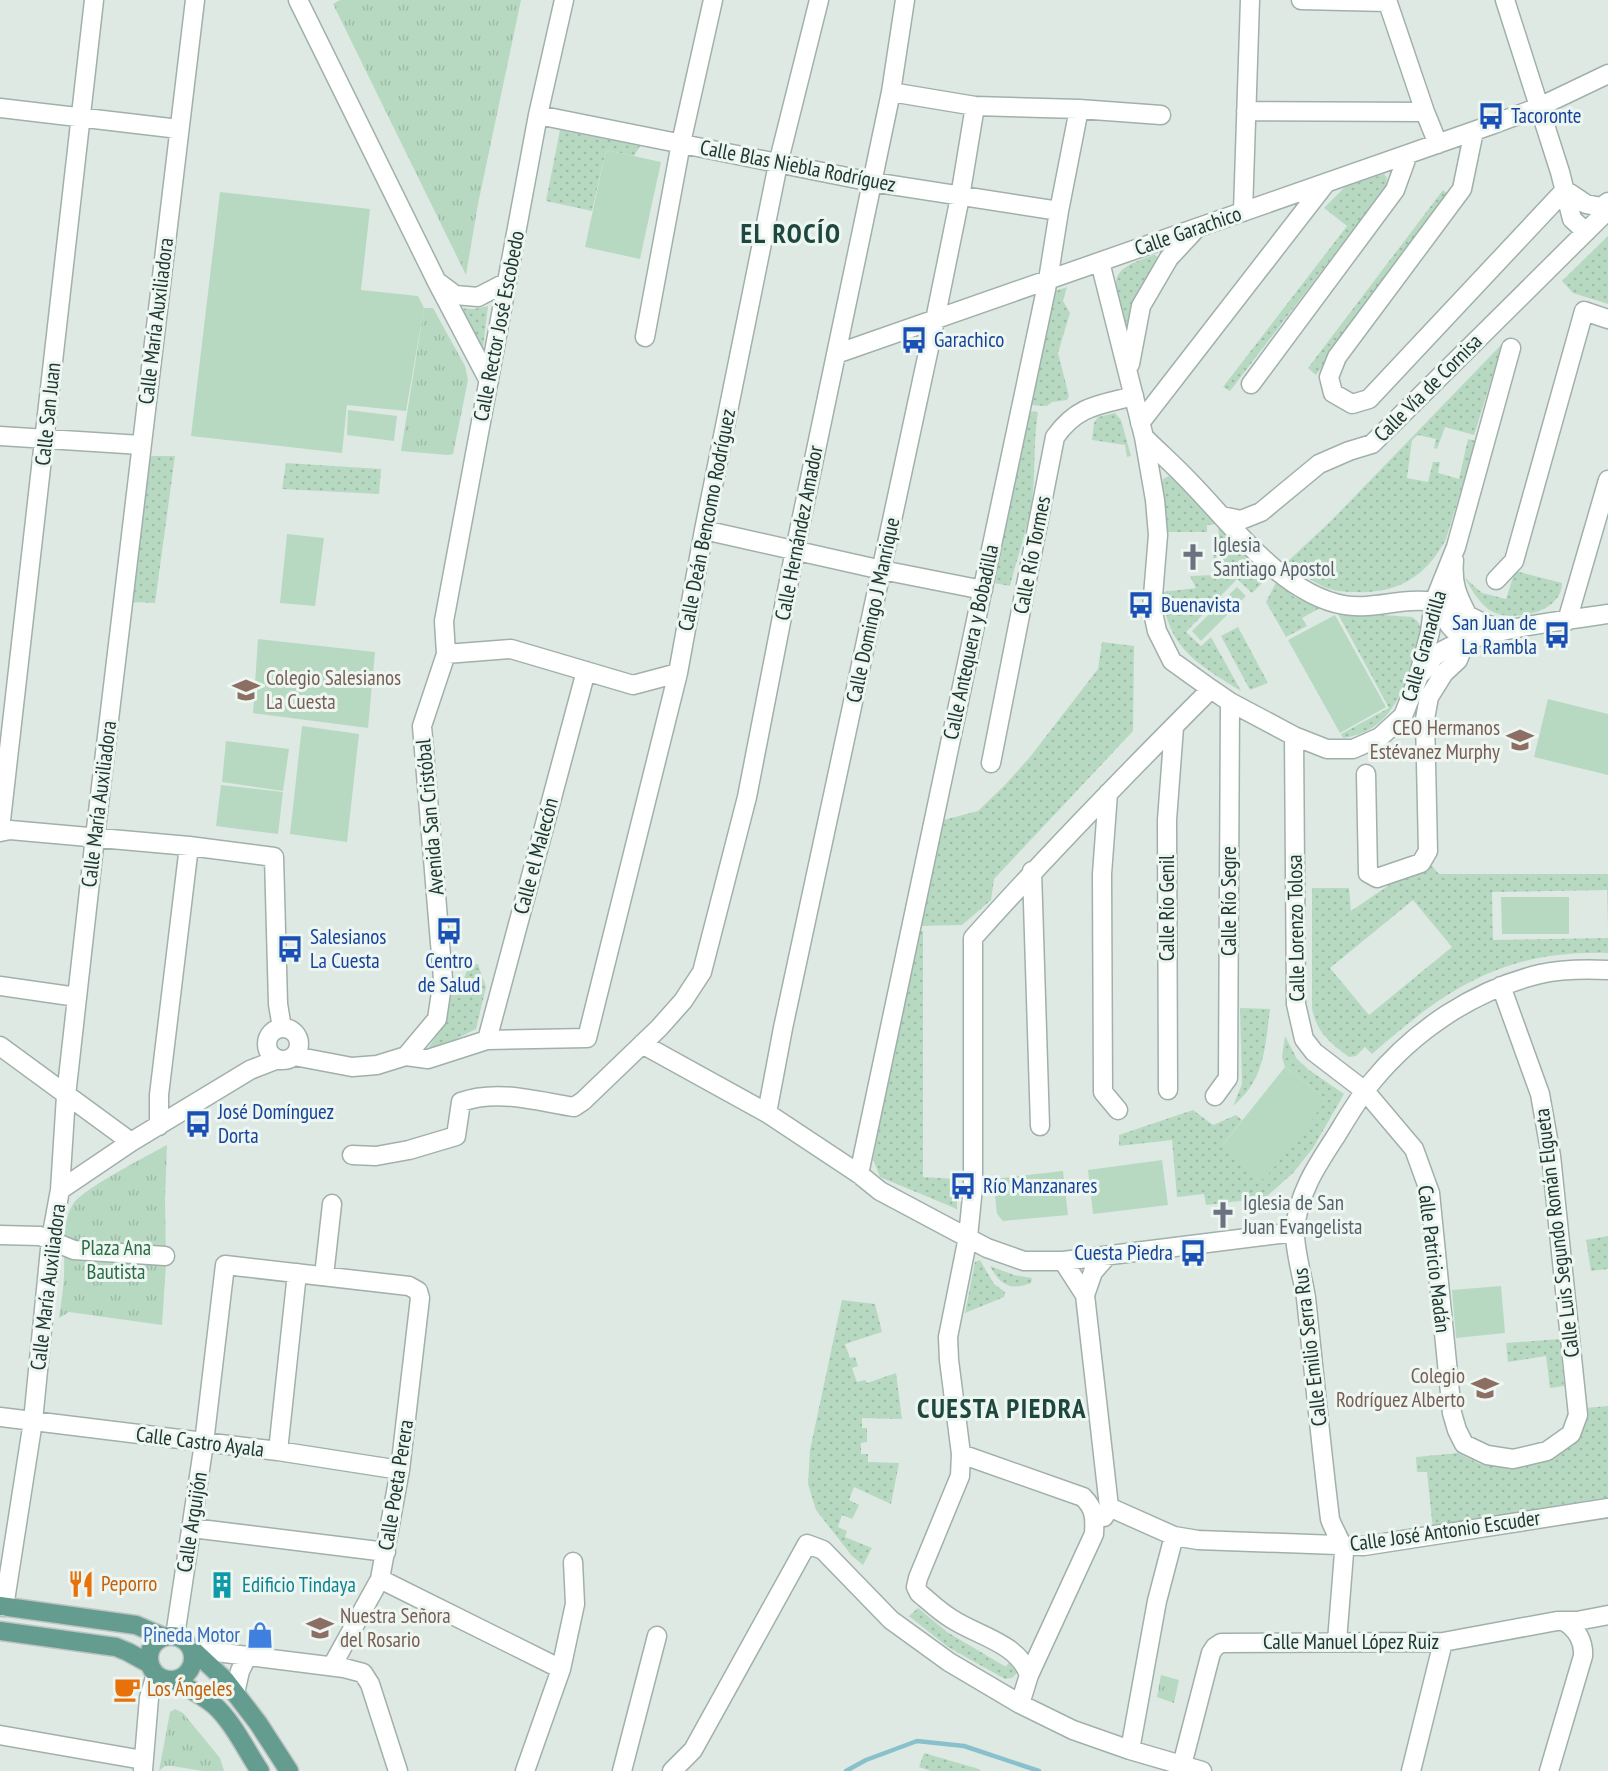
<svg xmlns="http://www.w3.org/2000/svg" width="1608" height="1771" font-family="'PT Sans Narrow',sans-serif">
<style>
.grass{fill:url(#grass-tufts)}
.garden{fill:url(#garden-dots);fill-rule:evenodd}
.pitch{fill:#b7d9c1}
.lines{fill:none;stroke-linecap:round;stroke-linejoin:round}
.stream{stroke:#88c0cc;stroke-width:4.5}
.minor-casing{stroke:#a1b0ab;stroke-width:21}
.major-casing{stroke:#bcc3c2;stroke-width:21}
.minor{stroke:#fff;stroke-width:18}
.major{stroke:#649d8f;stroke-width:18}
.labels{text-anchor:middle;stroke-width:6;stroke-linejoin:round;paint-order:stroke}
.transit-label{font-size:21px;fill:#164399;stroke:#eef6f2;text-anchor:start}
.street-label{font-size:21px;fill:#203832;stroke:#eef6f2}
.worship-label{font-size:21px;fill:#5b616d;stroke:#eef6f2;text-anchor:start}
.education-label{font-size:21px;fill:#785e54;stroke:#eef6f2;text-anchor:start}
.park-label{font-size:21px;fill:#2d6c47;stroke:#eef6f2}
.food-label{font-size:21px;fill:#c56008;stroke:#eef6f2;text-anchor:start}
.culture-label{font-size:21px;fill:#0d838f;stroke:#eef6f2;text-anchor:start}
.shop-label{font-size:21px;fill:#366cbe;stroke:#eef6f2;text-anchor:end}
.district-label{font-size:27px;font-weight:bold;letter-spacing:1.5px;fill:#1e483f;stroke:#eef6f2}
</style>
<defs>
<pattern id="grass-tufts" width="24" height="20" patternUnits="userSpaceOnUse" patternTransform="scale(1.5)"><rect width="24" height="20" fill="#b7d9c1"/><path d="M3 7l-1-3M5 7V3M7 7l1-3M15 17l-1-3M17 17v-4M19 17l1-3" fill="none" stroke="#9dbba6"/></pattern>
<pattern id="garden-dots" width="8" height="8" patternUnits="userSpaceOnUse" patternTransform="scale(1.5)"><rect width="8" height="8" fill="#b7d9c1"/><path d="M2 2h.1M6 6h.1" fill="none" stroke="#9dbba6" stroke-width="1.8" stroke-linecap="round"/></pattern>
</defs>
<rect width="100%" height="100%" fill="#dee9e4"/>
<path class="grass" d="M340,0H521L478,204L466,275L333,4Z
M424,308H433L465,366L468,380L453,454L448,455L401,451Z
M167,1145L165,1200L166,1264L162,1325L69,1312L59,1318C61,1305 63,1291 64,1277C65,1255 61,1223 73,1204C84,1188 147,1156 167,1145Z
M1161,1675L1179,1680L1174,1703L1157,1697Z
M175,1709L183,1713L220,1758L224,1771H203L172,1766H165L159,1771L170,1712Z"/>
<path class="garden" d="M560,130L640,146L634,156L606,150L592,211L546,201Z
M1384,174L1387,178L1386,185L1376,200L1230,391L1223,387L1347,226L1324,208L1345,187Z
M1443,190L1449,195L1316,375L1308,368Z
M1608,236V304L1573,293L1562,281Z
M1154,255L1158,257V263L1131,322L1127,325L1123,324C1114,279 1105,271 1154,255Z
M1067,287L1063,301L1070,313L1058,353L1069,396L1067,400L1052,402L1047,406L1029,405L1055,291Z
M488,306L483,348L482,351L458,308L474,309Z
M1503,343L1474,435L1445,427L1437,449L1434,448L1436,439L1418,435L1412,440L1407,478L1428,482L1433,462H1440L1438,473L1459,479L1468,439L1476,441L1446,539C1426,577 1397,594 1355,592C1344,592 1332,591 1322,586C1310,580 1298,571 1287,562L1331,521Z
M1028,411L1038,412C1033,441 1036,470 1032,500C1028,528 1017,557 1010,586L988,582Z
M1115,413L1121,420L1131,456L1127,457L1125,445L1092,440L1094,423L1098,417Z
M147,456H175L155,603L131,602Z
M286,463L381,469L379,494L282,489Z
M1169,476L1178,481L1271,574L1252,593L1237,579L1186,632L1201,646L1211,637L1241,691C1199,665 1165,647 1163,592L1196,588L1190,576L1214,575L1213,539L1219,538L1218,524L1207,525V532H1164L1162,484L1163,479Z
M1515,571L1562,583C1562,614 1508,624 1488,609C1478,601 1471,589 1465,578L1482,593L1506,599Z
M1277,581L1294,597L1320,608L1302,618L1307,626L1286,637L1266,602Z
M1337,612L1412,617C1421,623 1422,629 1422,640C1405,682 1396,731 1343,738L1341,734L1389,708Z
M1238,627L1268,683L1250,690L1221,636Z
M1102,642L1134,646L1133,731L994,879L991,900L962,925L916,926L940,821L978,811L1005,785L1030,757L1098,669Z
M1432,866L1439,874H1608V927L1607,890L1492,892L1493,940L1608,938V953C1504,950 1447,988 1372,1054L1365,1047L1356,1056L1349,1057C1330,1043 1316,1032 1312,1008V888H1349L1351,911L1395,881ZM1413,900L1452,947L1369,1015L1330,968Z
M916,930L923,931V1177L957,1179V1209L880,1177L873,1159Z
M478,964L486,987L476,1029L428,1053L427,1050C444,1026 450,1010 452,980L463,981L469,965Z
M1240,1008L1270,1009C1265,1047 1265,1080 1233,1106L1242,1084Z
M1285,1036L1297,1059L1309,1070L1344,1094L1313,1148L1293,1173L1265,1198L1206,1205L1204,1194L1177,1197L1172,1140L1119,1146V1135L1193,1110L1213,1125L1236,1115L1242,1120L1221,1147L1327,1100L1285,1067L1282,1057Z
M1608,1236V1269L1591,1271L1586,1240Z
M980,1260L994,1284L1005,1292L1004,1297L965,1313L975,1262Z
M990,1266L1014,1275L1032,1278L1031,1283C1010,1291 1000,1285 990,1266Z
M842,1300L875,1304L882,1332L845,1344L850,1358L855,1357L858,1366L852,1368L857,1382L865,1380L867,1383L896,1373L902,1419L862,1418V1428H867V1442L861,1443V1454H868V1462L899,1463L891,1504L854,1487L849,1500L859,1505L852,1519L842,1515L838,1527L847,1531L845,1537L872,1548L863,1565L852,1556L816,1510L808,1484L810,1450Z
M1560,1339L1564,1386L1550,1388L1546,1356L1508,1362L1506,1343Z
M1608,1406V1503L1433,1530L1427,1472H1417L1416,1457L1458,1453L1480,1464L1514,1468L1539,1462L1560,1452L1586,1408Z
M918,1608L947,1632L1006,1667L1009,1662L1015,1667L1017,1673L1012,1678L1005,1679L948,1647L909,1616Z
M924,1753L979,1769L981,1771H931L919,1767Z"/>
<path class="pitch" d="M606,150L661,162L640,259L585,247Z
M220,192L370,209L361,290L418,296L424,308L406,411L347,405L342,453L191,436Z
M348,410L397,416L394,441L347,435Z
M287,534L324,538L315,606L280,603Z
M1237,587L1246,596L1201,641L1192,631Z
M1335,615L1386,707L1340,733L1288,640Z
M258,639L375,652L368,728L253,713Z
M1548,699L1608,714V775L1534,757Z
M302,726L359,734L347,842L290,834Z
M226,741L289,749L283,791L222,782Z
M221,785L283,792L278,834L216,826Z
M1501,897H1569V934H1502Z
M1285,1067L1327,1100L1264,1180L1221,1147Z
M1162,1160L1168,1205L1093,1214L1088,1170Z
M1063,1171L1068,1215L1003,1221L997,1214L993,1179Z
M1501,1286L1505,1333L1456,1338L1452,1290Z"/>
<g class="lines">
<path class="stream" d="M846,1771L866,1760L917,1741L964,1746L1039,1771"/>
<defs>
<path id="minor" d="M298,0L437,282L489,381
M1301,0L1387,2
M1387,0L1425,112L1438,144
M1505,0L1560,172L1572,219L1586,232
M891,92L975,106L1079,109L1161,115
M0,108L179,129
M1246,111L1425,112
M538,115L872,182L1059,211
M1474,131L1462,189L1337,357L1329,377L1333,393L1352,404L1369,399L1565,190
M1565,190L1586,204L1601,207L1608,202
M1243,212L1250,0
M1100,262L1144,437L1155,500L1158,535L1152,608L1157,631L1172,661L1211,689L1230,702L1294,736L1327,749H1353L1380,737L1403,716L1418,678L1430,632L1434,602L1456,547L1511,348
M439,283L455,295L478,297L507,282
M645,337L681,143L713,0
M836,354L1494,124L1539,107L1608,74
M1130,364L1141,306L1169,258L1195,230
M1251,384L1395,190L1408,154
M1140,423L1326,183
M0,436L141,445
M1144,437C1159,452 1175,466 1190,482C1231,524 1282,594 1344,605C1374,610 1403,597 1434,602C1453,605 1470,618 1488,625C1497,628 1506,628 1515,629
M1222,516L1241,520L1261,512L1319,464L1349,451L1372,444L1608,210
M704,530L882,570L983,590
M1454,560C1452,584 1457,595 1468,616
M1496,580L1514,561L1584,311L1608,319
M1567,621L1608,480
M446,654L511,649L633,685L678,673
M1423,672C1427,667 1430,662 1434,657C1461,631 1569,620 1608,614
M1294,736L1296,1004L1304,1039L1314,1052L1365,1091L1414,1149L1430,1193L1452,1413L1457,1430L1464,1444L1487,1455L1513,1459L1547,1451L1571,1434L1578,1415L1551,1156L1540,1094L1501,986
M991,763L1055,437C1077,406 1098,405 1134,396
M1366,774L1368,873L1377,878L1421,863L1428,851L1425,719L1429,697L1444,673L1458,660L1465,642L1450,626L1434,602
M1108,793L1102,874L1103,1092L1118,1110
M0,829L94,0
M0,832L10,830L189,846L274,857L278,1004L282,1028
M1032,871L1040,1126
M0,986L77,997
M267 1044a16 16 0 1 1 32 0a16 16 0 1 1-32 0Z
M487,1040L586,671
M642,1044L767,1113L859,1174L880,1191L987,1248L1024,1261H1063L1295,1232
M0,1046L131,1142
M294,1056L352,1067L377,1065L406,1056L437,1019L443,979L422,726L446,654L444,621L538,115L564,0
M406,1056L428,1059L487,1040L587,1038L678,673L704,530L778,164L819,0
M1168,1090L1167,820L1174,727
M1215,1096L1228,1078L1230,702
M767,1113L783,1028L935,320L960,197L975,106
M159,1126V1095L189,846
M352,1155L376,1156L409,1150L456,1136L461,1102C497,1089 536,1101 574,1107L583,1101L659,1028L683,1001L702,972L747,797L795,550L891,92L905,0
M859,1174L1048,280L1059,211L1079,109
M60,1190L131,1142L250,1070L278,1059
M0,1235L40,1236L74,1250L165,1256
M1063,1261L1085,1295L1109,1507L1104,1517
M324,1276L332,1204
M1085,1295L1093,1272L1107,1256
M0,1417L278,1451L400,1470
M278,1451L297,1273
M961,1454L1083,1497C1095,1509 1095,1518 1094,1534L1029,1675L1020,1704
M1109,1507L1174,1536L1198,1540L1364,1546L1608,1508
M192,1528L386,1552
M380,1579L561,1669
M4,1607L33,1421L51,1239L60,1190L66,1096L95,837L195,0
M175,1636L204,1443L225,1265L409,1286L418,1291L420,1298L400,1470L380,1579L332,1666
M1337,1641L1344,1553C1342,1541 1334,1531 1330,1519C1321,1446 1314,1372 1306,1298C1303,1278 1294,1249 1295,1231C1297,1195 1317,1165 1336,1136C1347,1118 1358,1099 1371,1083C1414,1030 1474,990 1540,974C1562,969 1586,969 1608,970
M192,1649L344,1668L363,1673L370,1684L398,1771
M1029,1675C1018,1643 978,1636 952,1619C940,1612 930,1602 919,1593L916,1587L918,1578L960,1476L961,1454L949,1360L948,1337L968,1237L973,1187V938C1050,852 1130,770 1211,689
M235,1693L240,1671L248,1655
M0,1735L143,1760
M1130,1750L1157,1601L1174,1536
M1182,1765L1211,1653L1215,1647L1221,1643L1443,1642L1557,1621H1577L1608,1615
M143,1770L149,1698L156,1674
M525,1771L561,1669L575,1604L573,1562
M622,1771L657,1636
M672,1771L693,1750L807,1544L823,1550L891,1620L949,1662L1020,1704L1073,1730L1130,1750L1202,1771
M1411,1771L1443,1642
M1549,1771L1583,1656C1584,1642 1577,1629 1565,1622"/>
<path id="major" d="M0,1606L136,1625L164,1637
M0,1631L116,1647L128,1652L150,1664
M149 1658a22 22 0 1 1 44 0a22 22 0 1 1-44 0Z
M192,1649L225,1680L258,1723L289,1771
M174,1680C188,1688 202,1695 214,1705C233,1722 246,1750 260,1771"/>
</defs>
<use href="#minor" class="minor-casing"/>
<use href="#major" class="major-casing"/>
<use href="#minor" class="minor"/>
<use href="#major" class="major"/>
</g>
<defs>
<symbol id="bus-bare" viewBox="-9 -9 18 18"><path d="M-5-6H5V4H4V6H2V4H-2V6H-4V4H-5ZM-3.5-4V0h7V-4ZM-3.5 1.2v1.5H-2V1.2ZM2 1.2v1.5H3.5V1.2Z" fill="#1a4fb4" stroke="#eef6f2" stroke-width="2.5" paint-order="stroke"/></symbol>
<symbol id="church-bare" viewBox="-9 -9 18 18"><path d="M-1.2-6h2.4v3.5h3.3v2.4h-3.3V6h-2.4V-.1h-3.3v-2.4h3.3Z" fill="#6b7280" stroke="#eef6f2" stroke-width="2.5" paint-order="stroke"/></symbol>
<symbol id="school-bare" viewBox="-9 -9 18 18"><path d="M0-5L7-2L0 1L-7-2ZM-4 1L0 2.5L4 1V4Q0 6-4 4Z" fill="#8d6e63" stroke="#eef6f2" stroke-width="2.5" paint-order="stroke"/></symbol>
<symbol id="restaurant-bare" viewBox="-9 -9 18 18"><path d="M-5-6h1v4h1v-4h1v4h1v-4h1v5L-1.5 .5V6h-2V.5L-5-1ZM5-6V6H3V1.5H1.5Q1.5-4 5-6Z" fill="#e8710a" stroke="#eef6f2" stroke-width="2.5" paint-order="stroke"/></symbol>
<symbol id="building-bare" viewBox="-9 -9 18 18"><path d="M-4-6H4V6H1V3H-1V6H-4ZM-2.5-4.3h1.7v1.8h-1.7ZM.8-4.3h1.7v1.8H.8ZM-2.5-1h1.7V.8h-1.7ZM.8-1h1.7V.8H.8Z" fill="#0f9aa8" stroke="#eef6f2" stroke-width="2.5" paint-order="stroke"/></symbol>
<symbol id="shop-bare" viewBox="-9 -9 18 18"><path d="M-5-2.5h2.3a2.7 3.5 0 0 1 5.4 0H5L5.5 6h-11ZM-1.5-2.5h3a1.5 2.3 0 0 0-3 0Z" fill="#3f7fe0" stroke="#eef6f2" stroke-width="2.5" paint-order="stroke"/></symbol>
<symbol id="cafe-bare" viewBox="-9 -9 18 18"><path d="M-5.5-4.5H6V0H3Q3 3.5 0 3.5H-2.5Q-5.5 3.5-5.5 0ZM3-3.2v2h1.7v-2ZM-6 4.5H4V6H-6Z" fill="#e8710a" stroke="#eef6f2" stroke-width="2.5" paint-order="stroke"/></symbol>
</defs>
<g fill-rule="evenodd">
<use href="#bus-bare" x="1472" y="97" width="38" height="38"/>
<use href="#bus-bare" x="895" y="321" width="38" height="38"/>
<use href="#church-bare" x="1174" y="538" width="38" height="38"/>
<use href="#bus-bare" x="1122" y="586" width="38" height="38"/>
<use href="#bus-bare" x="1538" y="616" width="38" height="38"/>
<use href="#school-bare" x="227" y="671" width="38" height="38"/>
<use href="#school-bare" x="1501" y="721" width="38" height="38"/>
<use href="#bus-bare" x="430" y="912" width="38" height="38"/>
<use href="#bus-bare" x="271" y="930" width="38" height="38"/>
<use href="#bus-bare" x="179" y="1105" width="38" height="38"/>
<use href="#bus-bare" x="944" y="1167" width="38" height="38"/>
<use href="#church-bare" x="1204" y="1196" width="38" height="38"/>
<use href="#bus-bare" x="1174" y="1234" width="38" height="38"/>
<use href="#school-bare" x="1466" y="1369" width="38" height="38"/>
<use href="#restaurant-bare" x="62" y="1565" width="38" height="38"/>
<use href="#building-bare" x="203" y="1566" width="38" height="38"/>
<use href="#school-bare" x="301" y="1609" width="38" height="38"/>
<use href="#shop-bare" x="241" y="1616" width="38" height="38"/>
<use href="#cafe-bare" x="108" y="1670" width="38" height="38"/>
</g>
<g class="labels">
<g class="transit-label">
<text x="1511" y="123">Tacoronte</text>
<text x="934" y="347">Garachico</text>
<text x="1161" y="612">Buenavista</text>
<text x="1537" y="630" text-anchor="end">San Juan de<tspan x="1537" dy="24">La Rambla</tspan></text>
<text x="310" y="944">Salesianos<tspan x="310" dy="24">La Cuesta</tspan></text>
<text x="449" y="968" text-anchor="middle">Centro<tspan x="449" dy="24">de Salud</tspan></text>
<text x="218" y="1119">José Domínguez<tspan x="218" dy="24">Dorta</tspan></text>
<text x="983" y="1193">Río Manzanares</text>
<text x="1173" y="1260" text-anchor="end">Cuesta Piedra</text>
</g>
<g class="street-label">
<text transform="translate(798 166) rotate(11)" y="7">Calle Blas Niebla Rodríguez</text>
<text transform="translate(1188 231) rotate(-19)" y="7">Calle Garachico</text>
<text transform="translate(156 321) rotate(-83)" y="7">Calle María Auxiliadora</text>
<text transform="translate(499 326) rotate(-79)" y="7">Calle Rector José Escobedo</text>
<text transform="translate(1428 388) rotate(-45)" y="7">Calle Vía de Cornisa</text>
<text transform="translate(48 414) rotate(-84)" y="7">Calle San Juan</text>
<text transform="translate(707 520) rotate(-79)" y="7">Calle Deán Bencomo Rodríguez</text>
<text transform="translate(799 533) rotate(-79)" y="7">Calle Hernández Amador</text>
<text transform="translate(1032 555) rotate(-79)" y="7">Calle Río Tormes</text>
<text transform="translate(873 610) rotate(-78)" y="7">Calle Domingo J Manrique</text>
<text transform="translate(971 642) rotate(-78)" y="7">Calle Antequera y Bobadilla</text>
<text transform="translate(1424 646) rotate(-74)" y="7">Calle Granadilla</text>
<text transform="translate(99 804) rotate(-83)" y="7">Calle María Auxiliadora</text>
<text transform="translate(430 817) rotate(-95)" y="7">Avenida San Cristóbal</text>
<text transform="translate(536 856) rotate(-75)" y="7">Calle el Malecón</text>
<text transform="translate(1229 901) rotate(-90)" y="7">Calle Río Segre</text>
<text transform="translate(1167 908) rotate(-90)" y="7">Calle Río Genil</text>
<text transform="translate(1296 928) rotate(-91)" y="7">Calle Lorenzo Tolosa</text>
<text transform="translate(1557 1233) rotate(-97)" y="7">Calle Luis Segundo Román Elgueta</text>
<text transform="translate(1434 1259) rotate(83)" y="7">Calle Patricio Madán</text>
<text transform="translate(48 1287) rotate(-83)" y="7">Calle María Auxiliadora</text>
<text transform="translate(1310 1347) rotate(-97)" y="7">Calle Emilio Serra Rus</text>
<text transform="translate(200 1442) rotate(7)" y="7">Calle Castro Ayala</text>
<text transform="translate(396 1485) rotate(-81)" y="7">Calle Poeta Perera</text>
<text transform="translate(192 1522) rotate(-81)" y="7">Calle Arguijón</text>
<text transform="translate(1445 1531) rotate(-8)" y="7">Calle José Antonio Escuder</text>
<text x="1351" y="1649">Calle Manuel López Ruiz</text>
</g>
<g class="worship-label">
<text x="1213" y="552">Iglesia<tspan x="1213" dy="24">Santiago Apostol</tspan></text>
<text x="1243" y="1210">Iglesia de San<tspan x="1243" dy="24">Juan Evangelista</tspan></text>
</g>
<g class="education-label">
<text x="266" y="685">Colegio Salesianos<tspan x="266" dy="24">La Cuesta</tspan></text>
<text x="1500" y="735" text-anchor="end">CEO Hermanos<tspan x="1500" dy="24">Estévanez Murphy</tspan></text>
<text x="1465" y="1383" text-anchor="end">Colegio<tspan x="1465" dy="24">Rodríguez Alberto</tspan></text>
<text x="340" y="1623">Nuestra Señora<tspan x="340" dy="24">del Rosario</tspan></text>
</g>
<g class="park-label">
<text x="116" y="1255">Plaza Ana<tspan x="116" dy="24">Bautista</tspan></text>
</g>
<g class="food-label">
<text x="101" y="1591">Peporro</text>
<text x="147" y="1696">Los Ángeles</text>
</g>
<g class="culture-label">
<text x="242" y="1592">Edificio Tindaya</text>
</g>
<g class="shop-label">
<text x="240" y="1642">Pineda Motor</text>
</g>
<g class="district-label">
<text x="791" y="243">EL ROCÍO</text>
<text x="1002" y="1418">CUESTA PIEDRA</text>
</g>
</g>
</svg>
